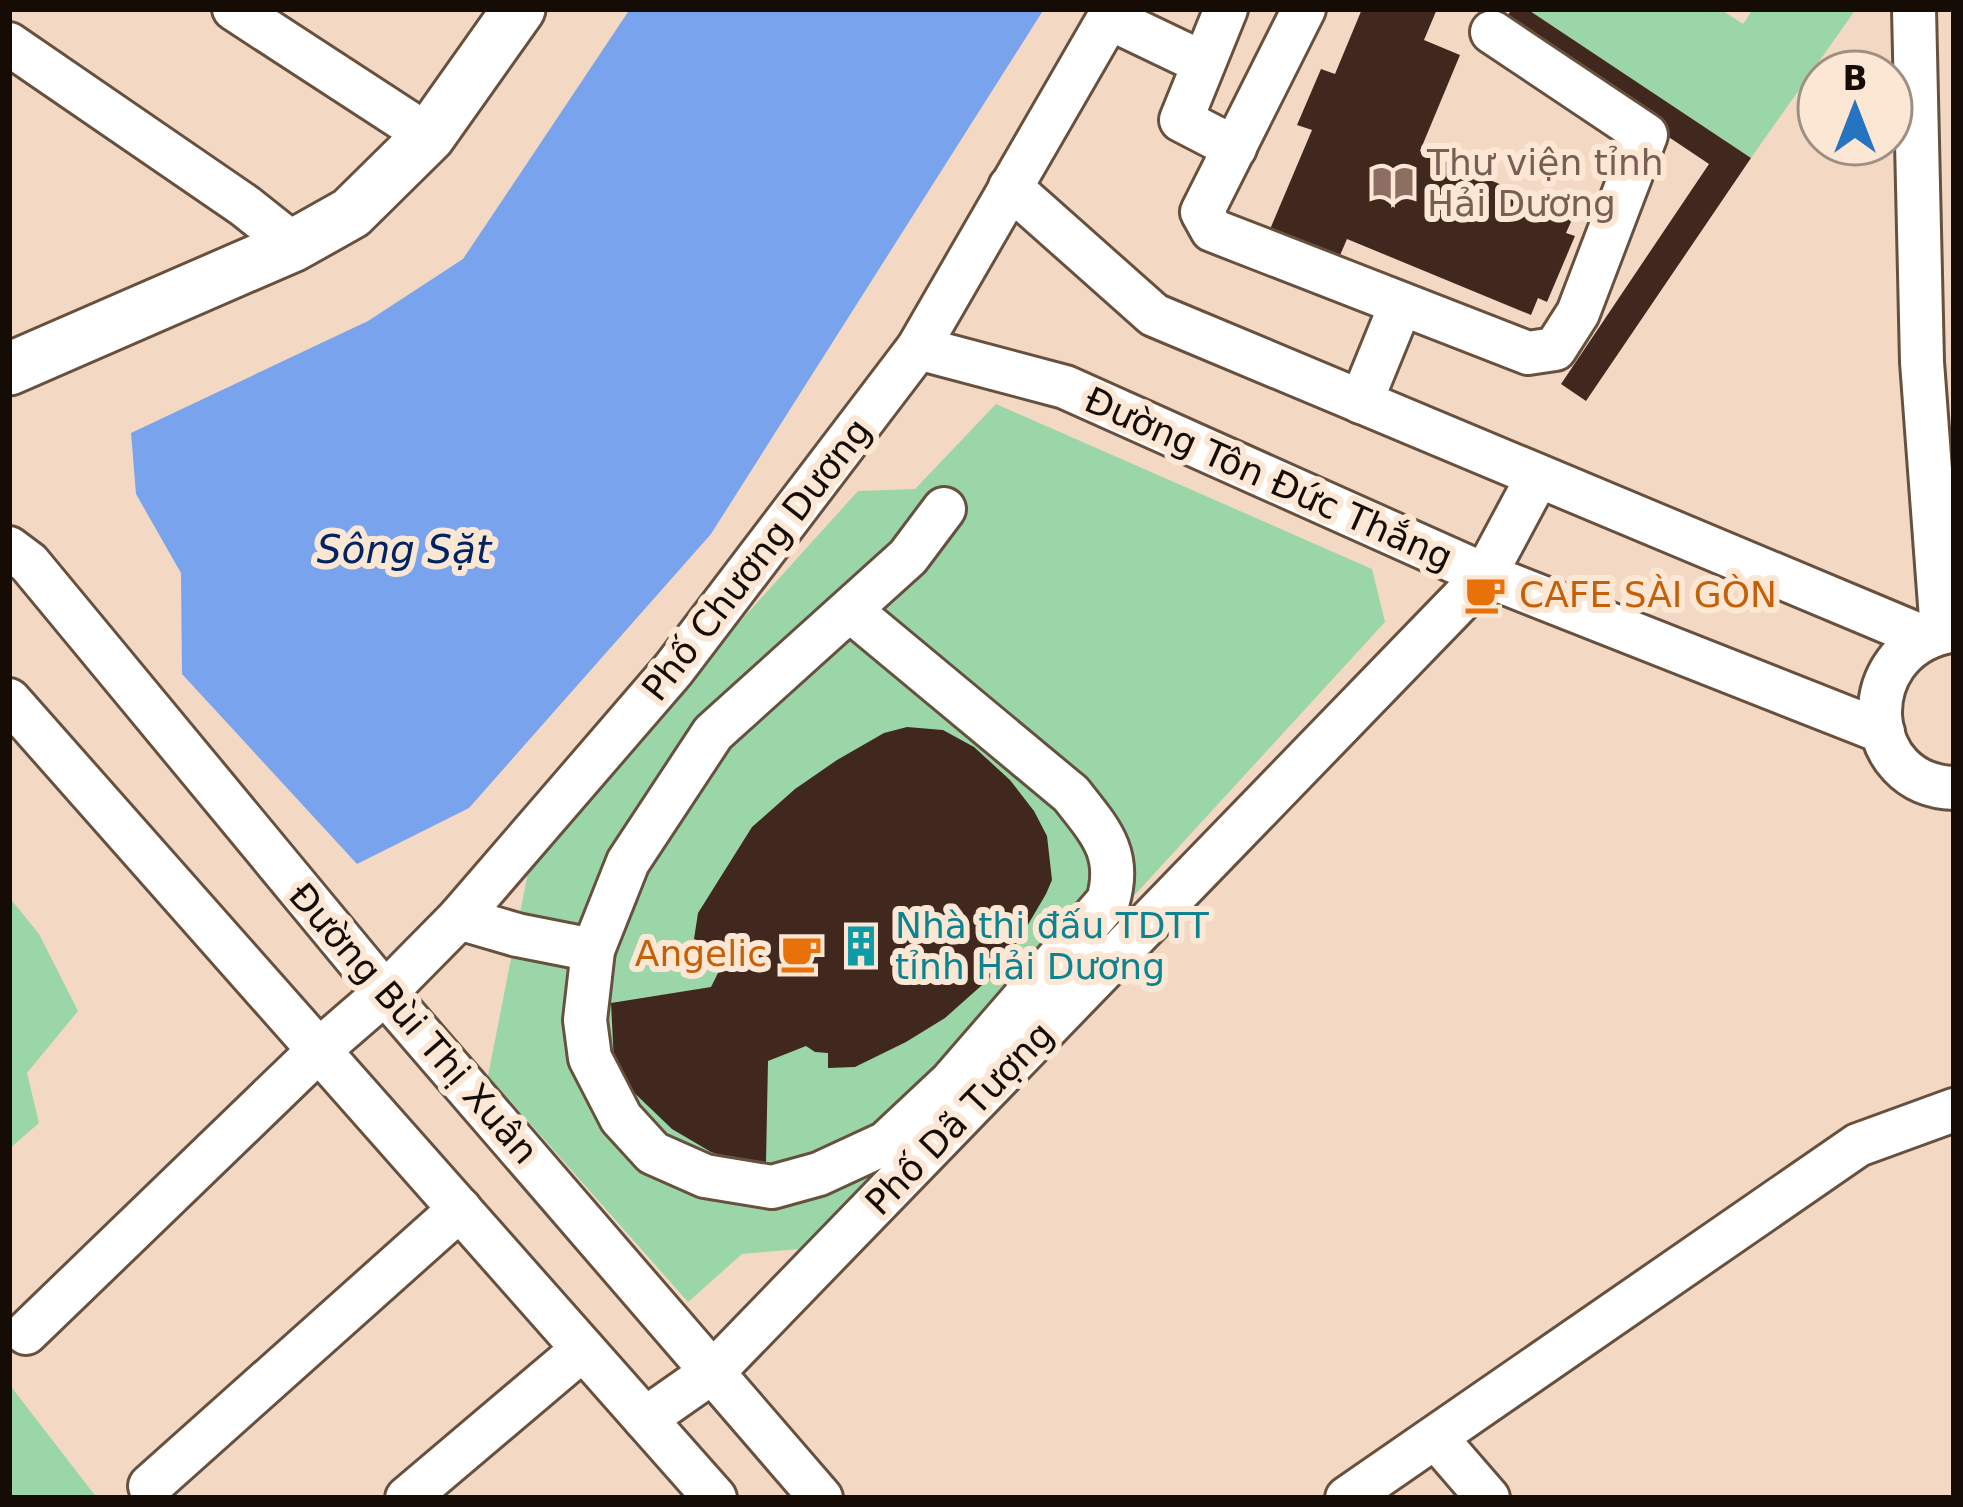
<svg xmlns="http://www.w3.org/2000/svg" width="1963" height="1507" viewBox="0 0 1963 1507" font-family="'DejaVu Sans',sans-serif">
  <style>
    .green { fill: #9bd6a8 }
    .water { fill: #79a3ec }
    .building { fill: #41281e }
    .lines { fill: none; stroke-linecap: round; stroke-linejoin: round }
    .minor-casing { stroke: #67513e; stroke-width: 48 }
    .major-casing { stroke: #67513e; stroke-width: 57 }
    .minor { stroke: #fff; stroke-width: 42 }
    .major { stroke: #fff; stroke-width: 51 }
    .labels { text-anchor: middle; stroke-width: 12; stroke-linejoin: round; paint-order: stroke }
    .education-label { font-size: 36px; fill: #785e54; stroke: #fce7d5; text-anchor: start }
    .street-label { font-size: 36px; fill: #140c05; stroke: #fce7d5 }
    .food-label { font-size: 36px; fill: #c56008; stroke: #fce7d5; text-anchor: start }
    .culture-label { font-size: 36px; fill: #0d838f; stroke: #fce7d5; text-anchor: start }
    .water-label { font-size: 39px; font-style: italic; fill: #012463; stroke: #fce7d5 }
  </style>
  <rect width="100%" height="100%" fill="#f3d9c3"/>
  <g class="green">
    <path d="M1527 9H1720L1743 24 1753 9H1856L1751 158Z"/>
    <path d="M996 404 1372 569 1385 622 811 1248 742 1254 688 1302 488 1076 532 852 858 491 915 489Z"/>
    <path d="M9 897 39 934 78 1011 27 1073 39 1123 9 1149Z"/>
    <path d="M9 1384 97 1498H9Z"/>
  </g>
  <path class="water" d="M630 9H1044L711 534 469 808 357 864 182 674 181 573 136 494 131 433 368 321 463 259Z"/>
  <g class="building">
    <path d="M1362 9H1437L1424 40 1460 55 1420 151 1574 215 1566 233 1575 236 1547 302 1538 298 1531 315 1347 239 1338 260 1268 234 1312 130 1297 125 1321 69 1335 74Z"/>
    <path d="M1512 9H1527L1751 158 1586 401 1561 384 1709 164 1501 25Z"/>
    <path d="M907 727 943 730 974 747 1010 780 1034 811 1047 836 1052 880 1046 894 1013 950 990 978 945 1018 906 1042 855 1067 828 1068V1053L815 1052 806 1046 768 1061 766 1162 737 1161 711 1152 672 1129 624 1083 614 1063 611 1003 711 987 721 967 705 943 694 939 698 913 752 827 795 789 837 760 884 733Z"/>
  </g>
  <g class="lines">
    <g class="minor-casing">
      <g id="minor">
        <path d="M234 9 429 136"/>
        <path d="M1226 9 1181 120 1235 148"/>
        <path d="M1304 9 1202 212 1212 230 1528 353 1555 349 1578 313 1646 135 1492 32"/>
        <path d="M1914 9 1922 362 1942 632"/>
        <path d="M1109 18 1203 63"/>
        <path d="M9 44 245 206 294 245"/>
        <path d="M1010 187 1154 315 1926 638"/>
        <path d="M918 348 1065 387 1485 575 1883 732"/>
        <path d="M1361 402 1401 304"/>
        <path d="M9 548 29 563 385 993 821 1498"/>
        <path d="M1945 632C1854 653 1860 785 1954 788"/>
        <path d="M9 700 715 1498"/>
        <path d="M459 918 517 935 593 950 628 862 713 733 908 557 944 509"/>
        <path d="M593 950 585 1020 590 1058 621 1118 653 1153 705 1176 772 1187 819 1174 886 1143 951 1082 1108 901C1122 853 1100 831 1071 794L851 611"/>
        <path d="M26 1333 319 1050 385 993 459 918 673 670 918 348 1114 9"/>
        <path d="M645 1419 715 1370 1485 575 1538 476"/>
        <path d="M1436 1438 1488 1498"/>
        <path d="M150 1486 460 1209"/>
        <path d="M407 1498 583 1349"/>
        <path d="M1347 1498 1858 1145 1954 1110"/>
      </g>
    </g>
    <g class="major-casing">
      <path id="major" d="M9 369 294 245 351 213 429 136 519 9"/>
    </g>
    <use href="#minor" class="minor"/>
    <use href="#major" class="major"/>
  </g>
  <defs>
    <g id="library-bare" transform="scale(3.24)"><path d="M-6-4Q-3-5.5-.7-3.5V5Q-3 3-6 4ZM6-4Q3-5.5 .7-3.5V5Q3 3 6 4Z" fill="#8d6e63" stroke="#fce7d5" stroke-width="2.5" paint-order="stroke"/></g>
    <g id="cafe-bare" transform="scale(3.24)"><path d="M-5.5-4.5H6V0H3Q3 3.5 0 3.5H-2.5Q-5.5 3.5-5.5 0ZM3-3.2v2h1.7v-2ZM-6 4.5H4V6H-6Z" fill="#e8710a" stroke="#fce7d5" stroke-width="2.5" paint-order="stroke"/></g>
    <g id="building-bare" transform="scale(3.24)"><path d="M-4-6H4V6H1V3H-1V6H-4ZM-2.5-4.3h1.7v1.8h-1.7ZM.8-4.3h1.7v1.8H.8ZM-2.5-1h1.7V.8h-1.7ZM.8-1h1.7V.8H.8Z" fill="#0f9aa8" stroke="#fce7d5" stroke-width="2.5" paint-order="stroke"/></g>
  </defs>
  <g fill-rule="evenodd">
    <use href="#library-bare" x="1393" y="183"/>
    <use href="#cafe-bare" x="1485" y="594"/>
    <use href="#building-bare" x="861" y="946"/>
    <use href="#cafe-bare" x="801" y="953"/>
  </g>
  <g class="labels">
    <g class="education-label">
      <text x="1427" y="175">Thư viện tỉnh<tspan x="1427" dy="41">Hải Dương</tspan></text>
    </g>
    <g class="street-label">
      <text transform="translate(1269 478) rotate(24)" y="13">Đường Tôn Đức Thắng</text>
      <text transform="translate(756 559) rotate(-52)" y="13">Phố Chương Dương</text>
      <text transform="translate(414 1023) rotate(49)" y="13">Đường Bùi Thị Xuân</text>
      <text transform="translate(959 1118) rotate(-46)" y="13">Phố Dã Tượng</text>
    </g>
    <g class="food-label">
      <text x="1519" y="607">CAFE SÀI GÒN</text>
      <text x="767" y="966" text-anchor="end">Angelic</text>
    </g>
    <g class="culture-label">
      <text x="895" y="938">Nhà thi đấu TDTT<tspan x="895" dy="41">tỉnh Hải Dương</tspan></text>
    </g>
    <g class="water-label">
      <text x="404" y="563">Sông Sặt</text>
    </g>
  </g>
  <rect width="1963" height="1507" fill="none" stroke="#140c05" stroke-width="24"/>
  <g transform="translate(1855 108)"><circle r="57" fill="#fce7d5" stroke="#9f8f82" stroke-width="3"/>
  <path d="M0-9L21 45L0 30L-21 45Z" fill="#2673c2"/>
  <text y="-18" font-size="33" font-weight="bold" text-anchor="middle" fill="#140c05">B</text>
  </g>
</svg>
